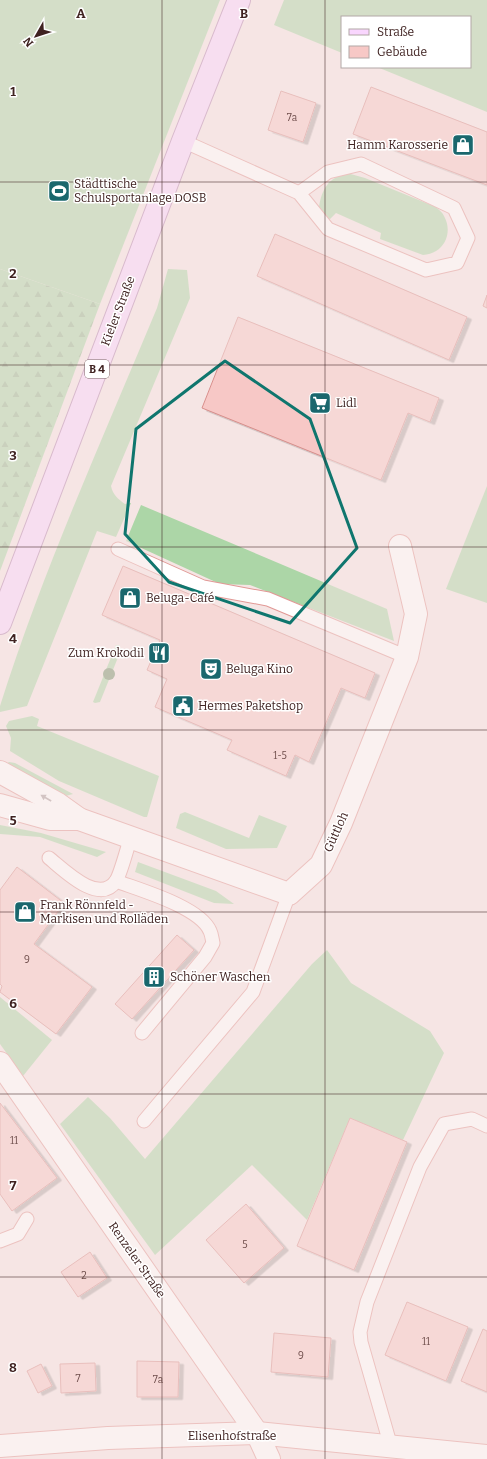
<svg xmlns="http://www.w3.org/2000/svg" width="487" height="1459" viewBox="0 0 487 1459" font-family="Bitter,serif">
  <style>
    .grass { fill: #acd6a7 }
    .forest { fill: url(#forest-firs) }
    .building { fill: #f7c8c6; stroke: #d88f8c; filter: url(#shadow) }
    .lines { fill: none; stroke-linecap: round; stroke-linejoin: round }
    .service-casing { stroke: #e19895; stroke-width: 15 }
    .minor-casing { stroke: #e19895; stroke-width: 24 }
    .primary-casing { stroke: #b585b1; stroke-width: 24 }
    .service { stroke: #fff; stroke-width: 13 }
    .minor { stroke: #fff; stroke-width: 22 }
    .primary { stroke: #f9d6fe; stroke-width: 22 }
    .tree { fill: #75906c }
    .oneway { fill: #a99c9b }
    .marked { fill: none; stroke: #0f766e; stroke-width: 3; stroke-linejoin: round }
    .grid { fill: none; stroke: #3f2221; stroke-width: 1; stroke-opacity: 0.55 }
    .labels { text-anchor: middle; stroke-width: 3; stroke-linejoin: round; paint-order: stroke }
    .number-label { font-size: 10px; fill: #6d4c4a }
    .shield { fill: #fff; stroke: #796464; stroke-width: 1 }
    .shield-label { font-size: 11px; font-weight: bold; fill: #3f2221 }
    .poi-label { font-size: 12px; fill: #3f2221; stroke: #fff; text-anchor: start }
    .street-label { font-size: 12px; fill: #3f2221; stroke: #fff }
    .grid-label { font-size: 13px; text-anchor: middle; font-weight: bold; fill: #3f2221; stroke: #fff; stroke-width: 3; stroke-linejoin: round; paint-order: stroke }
  </style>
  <defs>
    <pattern id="forest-firs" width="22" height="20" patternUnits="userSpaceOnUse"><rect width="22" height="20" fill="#acd6a7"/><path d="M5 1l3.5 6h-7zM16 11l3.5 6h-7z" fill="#95b78f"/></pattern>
    <filter id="shadow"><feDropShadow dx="4.5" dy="2.5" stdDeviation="0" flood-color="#0004"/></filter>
  </defs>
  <rect width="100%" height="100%" fill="#f5e5e4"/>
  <g class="grass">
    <path d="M0 0H220L100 304 0 269Z"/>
    <path d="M284 0H487V112L377 67H470V17H342V53L274 25Z"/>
    <path d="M347 173 365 178 436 207C439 210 443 213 444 216 454 234 443 254 423 255L380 239 381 233 336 213 330 219 324 217 319 207C322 189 328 178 347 173Z"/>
    <path d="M168 269 187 270 190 298 111 486C113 495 118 499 125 504L131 503 116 537 97 531 27 706 0 712V706C43 570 102 440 157 308Z"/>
    <path d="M487 486V603L446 589Z"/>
    <path d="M141 505 387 609 394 641 250 585 220 584 126 541Z"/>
    <path d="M116 645H119L121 650 100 702 95 703 93 702Z"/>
    <path d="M32 716 39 719 37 726 159 776 147 817H144L59 781 10 751 11 738 6 726 9 721Z"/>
    <path d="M9 762 15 763 73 794 62 797 5 765Z"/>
    <path d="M185 812 249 838 259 815 287 826 277 848 226 849 176 828 180 814Z"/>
    <path d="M0 825 41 833 106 852 97 857 40 837 0 834Z"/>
    <path d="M138 862 216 891 234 904 214 903 135 872Z"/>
    <path d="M327 950 351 983 430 1031 444 1053 403 1140 350 1118 307 1220 252 1165 155 1255 60 1124 88 1097 110 1118 145 1159 312 964Z"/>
    <path d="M0 997 52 1040 23 1076 0 1044Z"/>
  </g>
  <path class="forest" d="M0 269 100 304 0 571Z"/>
  <g class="building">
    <path d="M371 87 487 132V185L353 134Z"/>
    <path d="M281 91 316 103 303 142 268 130Z"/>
    <path d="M275 234 467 317 449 360 257 276Z"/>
    <path d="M487 295V308L483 306Z"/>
    <path d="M238 317 439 398 430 422 408 413 381 480 202 408Z"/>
    <path d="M123 566 375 673 365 698 341 688 309 762 295 755 286 776 227 750 232 740 155 707 167 679 147 670 160 640 102 615Z"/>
    <path d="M17 867 64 903 34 944 92 987 56 1034 0 992 2 986 0 984V890Z"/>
    <path d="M177 935 194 950 132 1019 115 1004Z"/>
    <path d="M0 1103 57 1178 12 1211 0 1194Z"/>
    <path d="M350 1118 407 1142 354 1270 297 1246Z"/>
    <path d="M246 1204 284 1248 244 1283 206 1240Z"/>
    <path d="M90 1252 107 1278 78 1297 61 1272Z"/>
    <path d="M407 1302 468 1327 446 1381 385 1355Z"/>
    <path d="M483 1329 487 1331V1392L461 1381Z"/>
    <path d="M274 1333 331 1338 328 1377 271 1372Z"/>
    <path d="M137 1361 179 1362 178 1397H137Z"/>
    <path d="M95 1363 96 1391 61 1393 60 1364Z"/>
    <path d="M41 1364 52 1386 38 1393 27 1371Z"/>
  </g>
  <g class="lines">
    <g class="service-casing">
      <g id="service">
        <path d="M183 141 299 193 328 229 426 270 457 263 468 238 454 208 361 164 328 172 299 193"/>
        <path d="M118 549 203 587 268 599 407 657"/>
        <path d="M49 858C63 869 99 906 116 881 121 873 127 848 131 837"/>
        <path d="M116 881C140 890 200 907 210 931 212 935 212 939 213 943L205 957 142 1033"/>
        <path d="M144 1121 253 992 289 894"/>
        <path d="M0 1241 18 1234 27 1219"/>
        <path d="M391 1447 361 1342 360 1332 367 1302 420 1167 444 1124 472 1119 487 1126"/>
      </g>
    </g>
    <g class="minor-casing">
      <g id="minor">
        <path d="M0 772 58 804 79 819 289 894 321 865 341 823 407 657 416 614 400 546"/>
        <path d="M0 805 50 819H79"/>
        <path d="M0 1063 257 1433 269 1459"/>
        <path d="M0 1446 108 1438 257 1433 487 1456"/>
      </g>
    </g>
    <g class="primary-casing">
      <path id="primary" d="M0 623 183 141 239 0"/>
    </g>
    <use href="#service" class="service"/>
    <use href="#minor" class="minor"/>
    <use href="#primary" class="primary"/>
  </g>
  <circle class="tree" cx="109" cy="674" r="6"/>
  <defs><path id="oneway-solid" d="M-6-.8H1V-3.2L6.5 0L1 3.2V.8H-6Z"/></defs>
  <use class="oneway" href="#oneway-solid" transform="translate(46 798) rotate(-150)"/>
  <path d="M0 0H487V1459H0ZM225 361 310 419 357 548 290 623 169 582 125 534 136 429Z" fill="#f5e5e4" fill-opacity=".55" fill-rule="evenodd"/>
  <path class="marked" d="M225 361 310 419 357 548 290 623 169 582 125 534 136 429Z"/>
  <path class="grid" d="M162 0V1459M325 0V1459M0 182H487M0 365H487M0 547H487M0 730H487M0 912H487M0 1094H487M0 1277H487"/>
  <defs>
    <g id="shop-square" transform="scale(1.15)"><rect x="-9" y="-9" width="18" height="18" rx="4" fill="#1a676d" stroke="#fff"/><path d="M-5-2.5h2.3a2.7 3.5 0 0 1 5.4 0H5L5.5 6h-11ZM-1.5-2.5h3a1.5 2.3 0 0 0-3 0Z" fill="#fff"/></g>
    <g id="stadium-square" transform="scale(1.15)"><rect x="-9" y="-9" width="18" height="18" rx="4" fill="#1a676d" stroke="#fff"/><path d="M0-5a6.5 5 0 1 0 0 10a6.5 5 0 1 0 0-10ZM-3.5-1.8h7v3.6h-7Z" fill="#fff"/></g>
    <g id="supermarket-square" transform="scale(1.15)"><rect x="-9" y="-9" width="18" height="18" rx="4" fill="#1a676d" stroke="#fff"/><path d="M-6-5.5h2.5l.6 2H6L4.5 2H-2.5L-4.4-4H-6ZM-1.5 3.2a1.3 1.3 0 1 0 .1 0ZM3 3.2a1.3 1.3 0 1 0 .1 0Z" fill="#fff"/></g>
    <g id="restaurant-square" transform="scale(1.15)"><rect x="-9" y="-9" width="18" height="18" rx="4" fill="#1a676d" stroke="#fff"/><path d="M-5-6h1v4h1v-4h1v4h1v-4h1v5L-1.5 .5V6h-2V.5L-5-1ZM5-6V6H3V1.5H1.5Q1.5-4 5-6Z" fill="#fff"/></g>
    <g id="theatre-square" transform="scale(1.15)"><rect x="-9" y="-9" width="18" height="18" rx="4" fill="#1a676d" stroke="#fff"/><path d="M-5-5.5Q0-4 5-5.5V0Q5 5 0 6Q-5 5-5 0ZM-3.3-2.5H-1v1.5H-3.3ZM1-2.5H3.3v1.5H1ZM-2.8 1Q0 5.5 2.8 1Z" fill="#fff"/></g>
    <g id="civic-square" transform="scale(1.15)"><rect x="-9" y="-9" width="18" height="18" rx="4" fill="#1a676d" stroke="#fff"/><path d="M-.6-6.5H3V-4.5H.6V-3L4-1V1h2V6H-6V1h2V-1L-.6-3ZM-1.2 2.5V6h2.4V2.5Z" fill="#fff"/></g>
    <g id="building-square" transform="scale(1.15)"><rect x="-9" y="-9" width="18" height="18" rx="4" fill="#1a676d" stroke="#fff"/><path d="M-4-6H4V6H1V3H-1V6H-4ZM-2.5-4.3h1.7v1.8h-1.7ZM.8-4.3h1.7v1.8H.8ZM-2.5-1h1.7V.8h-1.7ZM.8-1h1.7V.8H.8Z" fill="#fff"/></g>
  </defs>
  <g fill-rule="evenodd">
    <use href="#shop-square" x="463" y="145"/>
    <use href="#stadium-square" x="59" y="191"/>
    <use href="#supermarket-square" x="320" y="403"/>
    <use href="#shop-square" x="130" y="598"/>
    <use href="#restaurant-square" x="159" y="653"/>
    <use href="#theatre-square" x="211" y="669"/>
    <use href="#civic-square" x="183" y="706"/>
    <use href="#shop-square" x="25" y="912"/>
    <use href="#building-square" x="154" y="977"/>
  </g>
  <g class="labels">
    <g class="number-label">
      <text x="292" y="121">7a</text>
      <text x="280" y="759">1-5</text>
      <text x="27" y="963">9</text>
      <text x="14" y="1144">11</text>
      <text x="245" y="1248">5</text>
      <text x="84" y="1279">2</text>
      <text x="426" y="1345">11</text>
      <text x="301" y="1359">9</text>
      <text x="78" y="1382">7</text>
      <text x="158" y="1383">7a</text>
    </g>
    <rect class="shield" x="85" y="360" width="24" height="18" rx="3"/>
    <g class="shield-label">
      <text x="97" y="373">B 4</text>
    </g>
    <g class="poi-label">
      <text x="448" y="149" text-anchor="end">Hamm Karosserie</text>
      <text x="74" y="188">Städttische<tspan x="74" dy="14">Schulsportanlage DOSB</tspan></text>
      <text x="336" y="407">Lidl</text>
      <text x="146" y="602">Beluga-Café</text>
      <text x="144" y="657" text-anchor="end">Zum Krokodil</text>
      <text x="226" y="673">Beluga Kino</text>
      <text x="198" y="710">Hermes Paketshop</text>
      <text x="40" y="909">Frank Rönnfeld -<tspan x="40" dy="14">Markisen und Rolläden</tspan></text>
      <text x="170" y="981">Schöner Waschen</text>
    </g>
    <g class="street-label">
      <text transform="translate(118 311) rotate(-69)" y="4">Kieler Straße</text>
      <text transform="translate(336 832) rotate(-66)" y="4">Güttloh</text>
      <text transform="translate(137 1260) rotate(55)" y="4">Renzeler Straße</text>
      <text x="232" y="1440">Elisenhofstraße</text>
    </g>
  </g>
  <g class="grid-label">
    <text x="81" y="18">A</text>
    <text x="244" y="18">B</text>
    <text x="13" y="96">1</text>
    <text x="13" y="278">2</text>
    <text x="13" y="460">3</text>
    <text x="13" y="643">4</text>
    <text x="13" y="825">5</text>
    <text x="13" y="1008">6</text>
    <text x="13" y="1190">7</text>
    <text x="13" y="1372">8</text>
  </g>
  <rect x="341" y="16" width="130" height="52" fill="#ffffff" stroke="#b2a7a6"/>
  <rect x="349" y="29" width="20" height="6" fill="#f9d6fe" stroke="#b2a7a6"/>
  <text x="377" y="36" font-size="12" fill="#3f2221">Straße</text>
  <rect x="349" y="46" width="20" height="12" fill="#f7c8c6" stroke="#b2a7a6"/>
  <text x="377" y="56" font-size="12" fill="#3f2221">Gebäude</text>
  <g transform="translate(36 36) rotate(231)" stroke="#ffffff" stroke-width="3" paint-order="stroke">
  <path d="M0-3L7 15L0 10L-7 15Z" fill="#3f2221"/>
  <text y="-6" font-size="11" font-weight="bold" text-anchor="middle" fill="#3f2221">N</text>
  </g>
</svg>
